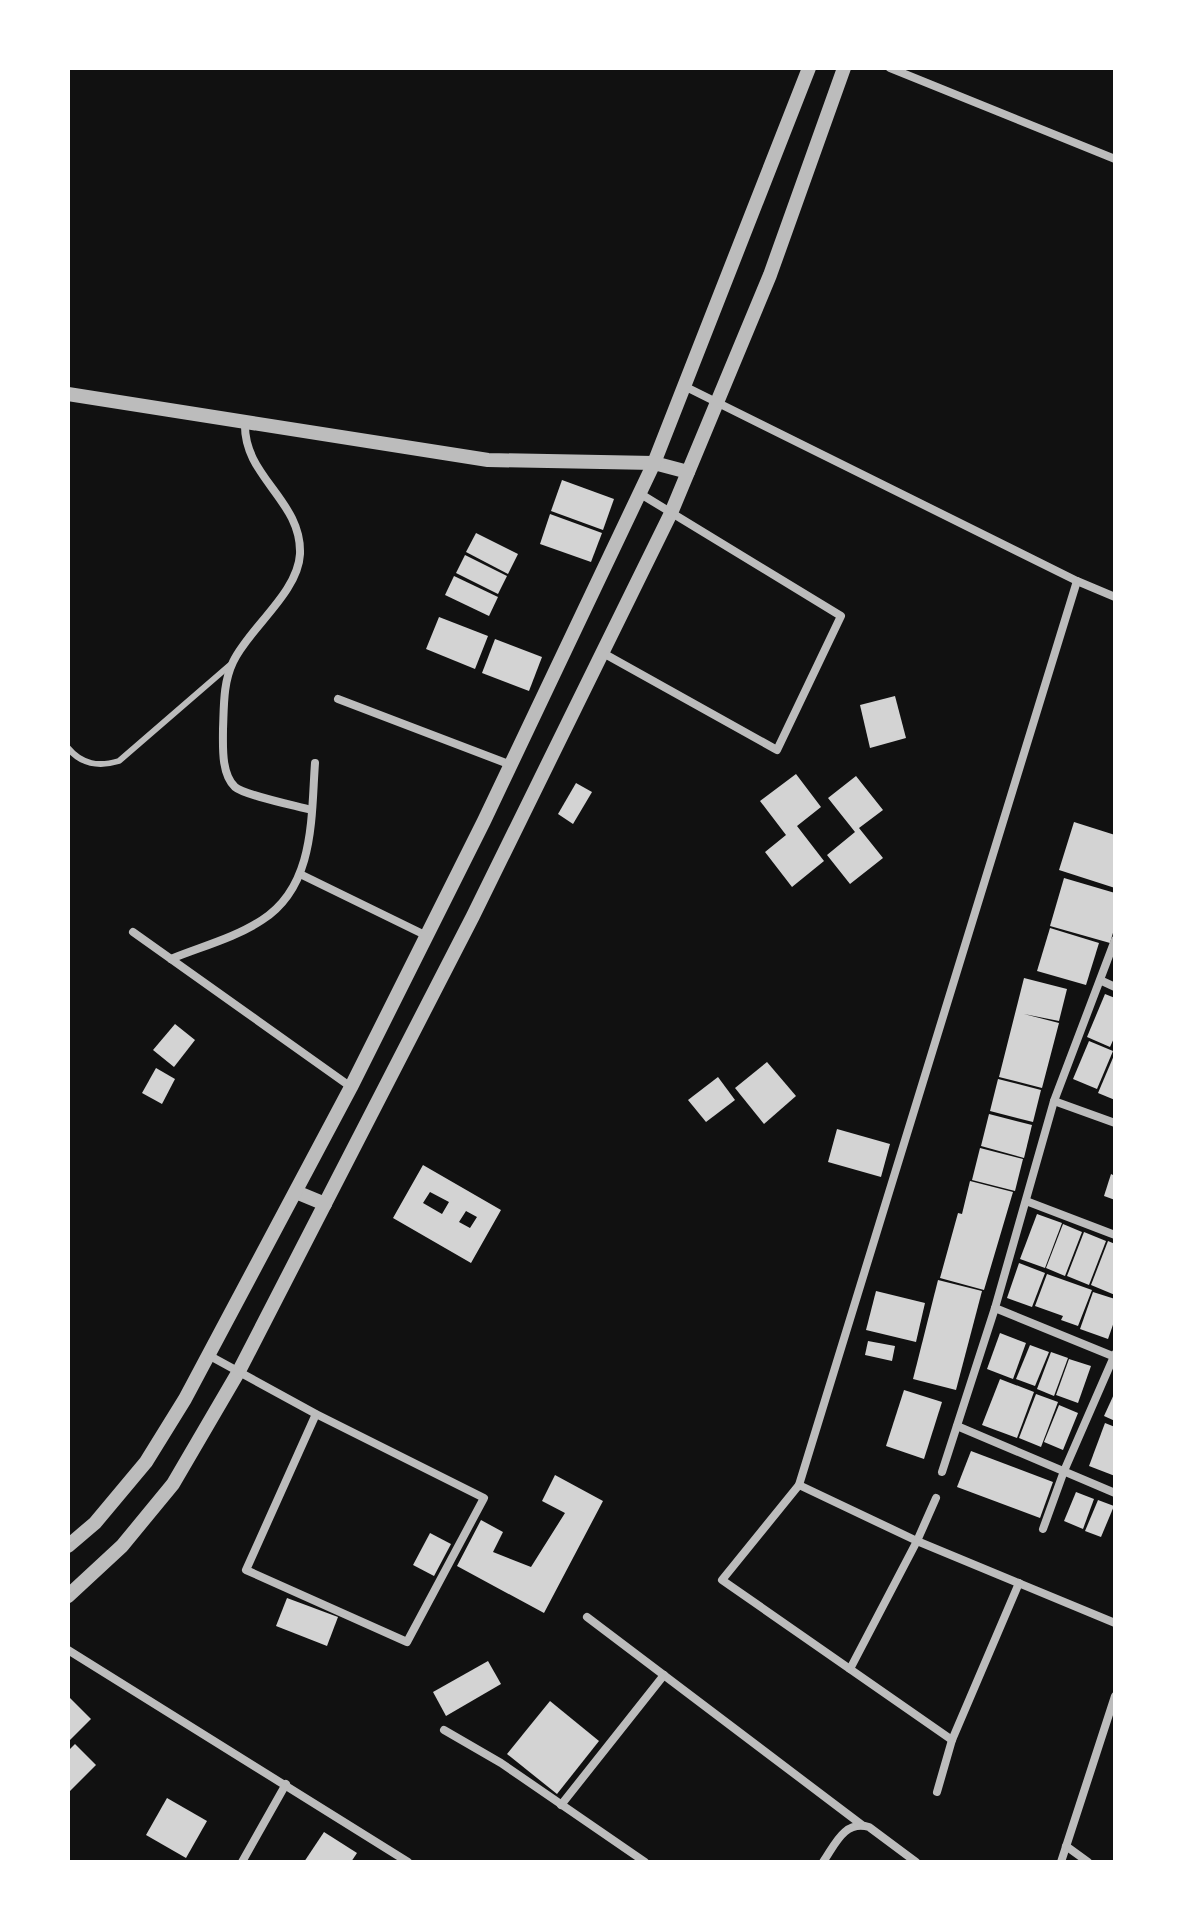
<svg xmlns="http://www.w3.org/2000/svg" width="1183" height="1930" viewBox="0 0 1183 1930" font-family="'Titillium Web',sans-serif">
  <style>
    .building { fill: #d3d3d3; fill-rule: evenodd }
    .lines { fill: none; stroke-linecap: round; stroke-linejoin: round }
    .service { stroke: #bcbcbc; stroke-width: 6 }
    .minor { stroke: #bcbcbc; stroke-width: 8 }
    .tertiary { stroke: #bcbcbc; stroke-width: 14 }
  </style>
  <rect width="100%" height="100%" fill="#111"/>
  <g class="building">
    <path d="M562 480 614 499 603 530 551 511Z"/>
    <path d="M550 514 602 533 591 562 540 544Z"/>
    <path d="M476 533 518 554 508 574 466 552Z"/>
    <path d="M465 555 507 576 498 594 456 573Z"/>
    <path d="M454 576 498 597 489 616 445 595Z"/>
    <path d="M439 617 488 636 475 669 426 649Z"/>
    <path d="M495 639 542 657 529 691 482 673Z"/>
    <path d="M895 696 906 738 870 748 860 705Z"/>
    <path d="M796 774 821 807 797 826 824 861 792 887 765 852 786 835 760 801Z"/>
    <path d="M856 776 883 810 859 828 883 858 850 884 827 855 855 832 828 798Z"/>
    <path d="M576 783 592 792 573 824 558 814Z"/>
    <path d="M1074 822 1115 835V888L1059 870Z"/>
    <path d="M1064 878 1115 893V926L1110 943 1050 926Z"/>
    <path d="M1050 928 1099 943 1086 985 1037 971Z"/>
    <path d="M1024 978 1067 989 1059 1021 1024 1014 1059 1023 1042 1088 999 1077Z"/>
    <path d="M1105 994 1115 998V1036L1110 1047 1087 1037Z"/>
    <path d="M175 1024 195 1040 174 1067 153 1050Z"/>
    <path d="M1089 1041 1113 1051 1097 1089 1073 1079Z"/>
    <path d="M1115 1053V1100L1098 1093Z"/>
    <path d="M767 1062 796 1096 764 1124 735 1088Z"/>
    <path d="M156 1068 175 1079 162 1104 142 1093Z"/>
    <path d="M718 1077 735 1100 706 1122 688 1100Z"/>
    <path d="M998 1079 1041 1090 1033 1122 990 1111Z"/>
    <path d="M989 1114 1032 1125 1024 1158 981 1146Z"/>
    <path d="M837 1129 890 1144 881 1177 828 1162Z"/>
    <path d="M980 1148 1023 1159 1015 1191 972 1180Z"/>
    <path d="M423 1165 501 1210 471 1263 393 1218ZM430 1192 449 1202 442 1214 423 1203ZM466 1211 477 1217 470 1228 459 1222Z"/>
    <path d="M1111 1174 1115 1176V1200L1104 1196Z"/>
    <path d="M970 1181 1013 1192 984 1290 940 1278 958 1213 962 1214Z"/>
    <path d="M1037 1214 1062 1223 1045 1268 1020 1259Z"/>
    <path d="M1063 1224 1082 1232 1065 1276 1046 1268Z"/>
    <path d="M1084 1232 1106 1241 1089 1285 1067 1276Z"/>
    <path d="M1108 1241 1115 1244V1295L1091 1285Z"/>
    <path d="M1019 1263 1045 1273 1032 1307 1007 1298Z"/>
    <path d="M1047 1274 1092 1290 1078 1326 1061 1320 1063 1316 1035 1306Z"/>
    <path d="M938 1280 982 1291 956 1390 913 1379Z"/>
    <path d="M876 1291 925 1303 916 1342 866 1330Z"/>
    <path d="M1093 1292 1115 1299V1319L1108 1339 1080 1329Z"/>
    <path d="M1000 1333 1026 1343 1013 1379 987 1369Z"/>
    <path d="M868 1341 895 1346 892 1361 865 1355Z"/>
    <path d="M1030 1345 1049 1352 1035 1386 1016 1379Z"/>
    <path d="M1051 1352 1068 1358 1054 1396 1037 1389Z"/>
    <path d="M1069 1359 1091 1366 1078 1403 1056 1395Z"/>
    <path d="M1000 1379 1034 1392 1017 1438 982 1425Z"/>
    <path d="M904 1390 942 1402 924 1459 886 1446Z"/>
    <path d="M1115 1392V1421L1104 1416Z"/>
    <path d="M1036 1394 1058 1402 1041 1447 1019 1438Z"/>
    <path d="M1059 1405 1078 1413 1063 1450 1044 1442Z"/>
    <path d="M1105 1423 1115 1427V1476L1089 1466Z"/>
    <path d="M971 1451 1053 1482 1040 1518 957 1487Z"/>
    <path d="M555 1475 603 1501 544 1613 457 1566 481 1520 503 1532 493 1552 531 1567 565 1513 542 1501Z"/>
    <path d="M1076 1492 1094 1499 1083 1529 1064 1521Z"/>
    <path d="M1098 1500 1114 1506 1101 1537 1085 1531Z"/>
    <path d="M430 1533 451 1544 434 1576 413 1565Z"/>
    <path d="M287 1598 338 1617 327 1646 276 1626Z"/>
    <path d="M488 1661 501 1684 446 1716 433 1692Z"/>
    <path d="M68 1696 91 1719 68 1742Z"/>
    <path d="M550 1701 599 1741 557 1794 507 1754Z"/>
    <path d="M75 1744 96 1765 68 1793V1751Z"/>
    <path d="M167 1798 207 1821 186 1858 146 1835Z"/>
    <path d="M324 1832 357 1853 351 1862H304Z"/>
  </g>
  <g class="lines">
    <path class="service" d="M68 748C82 765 99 767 119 761L230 665"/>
    <g class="minor">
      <path d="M890 68 1115 159"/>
      <path d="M684 386 1077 581 1115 597"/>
      <path d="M245 423C243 477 302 500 300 554 298 593 249 628 233 662 223 683 224 706 223 729 223 746 221 774 235 787 244 795 297 806 311 810"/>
      <path d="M603 653 777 750 841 616 639 493"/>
      <path d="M338 699 511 765"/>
      <path d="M300 874 427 936"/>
      <path d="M133 932 351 1087"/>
      <path d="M171 959C200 947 235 938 262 920 315 886 311 818 315 763"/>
      <path d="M1102 981 1115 987"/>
      <path d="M1054 1101 1115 1123"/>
      <path d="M1026 1201 1115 1235"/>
      <path d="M995 1308 1115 1357"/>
      <path d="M210 1356 316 1414 484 1498 407 1642 246 1570 316 1414"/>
      <path d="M957 1426 1115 1493"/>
      <path d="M942 1472 995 1308 1054 1101 1115 940"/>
      <path d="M799 1485 917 1541 1115 1623"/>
      <path d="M1043 1529 1064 1471 1115 1354"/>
      <path d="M587 1617 862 1825"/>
      <path d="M68 1650 408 1862"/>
      <path d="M850 1669 917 1541 936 1498"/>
      <path d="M444 1730 501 1763 645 1862"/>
      <path d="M952 1740 722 1580 799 1485 1077 581"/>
      <path d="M937 1792 952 1740 1019 1583"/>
      <path d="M561 1805 664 1675"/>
      <path d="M1066 1846 1088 1862"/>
      <path d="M242 1862 286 1784"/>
      <path d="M823 1862C835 1845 844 1820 869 1827L916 1862"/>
      <path d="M1061 1862 1115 1696"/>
    </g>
    <g class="tertiary">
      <path d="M68 394 488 460 654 463 688 472"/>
      <path d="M296 1192 325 1204"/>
      <path d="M68 1546 95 1523 146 1462 185 1399 351 1087 484 821 654 463 809 68"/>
      <path d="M68 1596 122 1546 173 1484 239 1371 473 916 671 513 770 275 844 68"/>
    </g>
  </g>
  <rect width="1183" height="1930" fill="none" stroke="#ffffff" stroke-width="140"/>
</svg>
